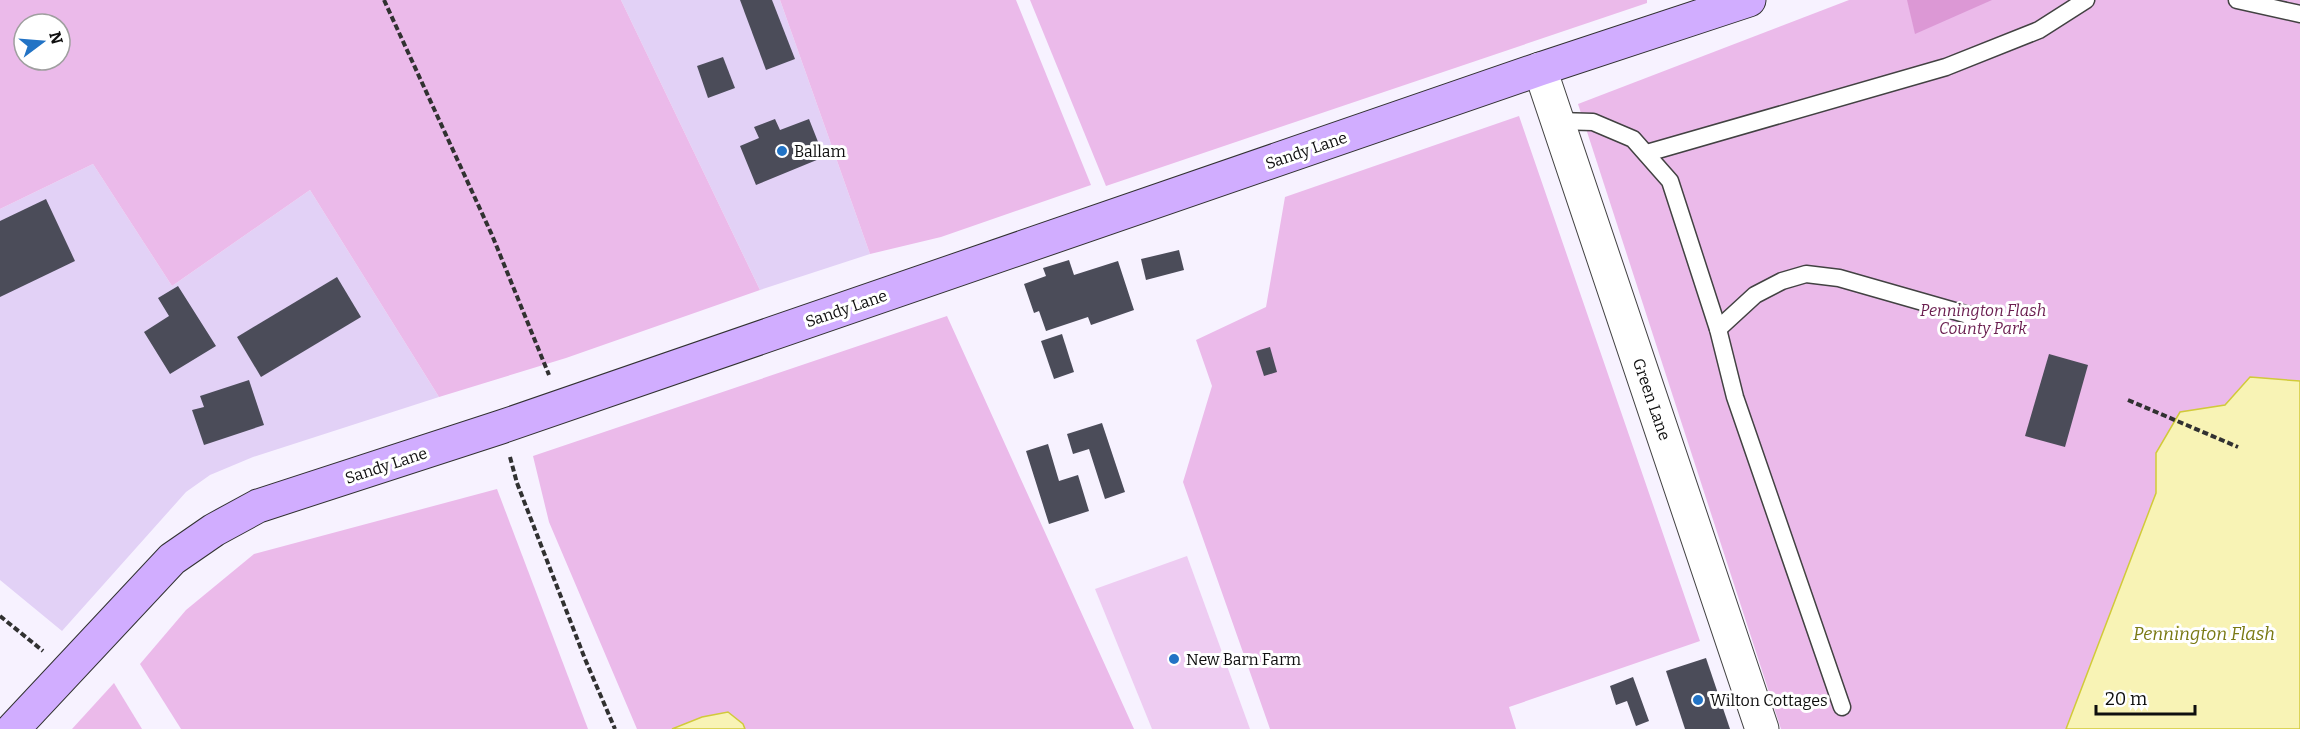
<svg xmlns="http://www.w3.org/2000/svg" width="2300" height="729" viewBox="0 0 2300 729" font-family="Bitter,serif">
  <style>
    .farmland { fill: #e2d1f6 }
    .green { fill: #ebbaea; fill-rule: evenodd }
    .forest { fill: #dc98d5 }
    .pitch { fill: #eeccf2 }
    .water { fill: #f8f3b5; stroke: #d1ca3a; stroke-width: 1.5 }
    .building { fill: #4b4c59 }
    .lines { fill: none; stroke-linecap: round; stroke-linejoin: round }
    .lane-casing { stroke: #424242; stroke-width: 19 }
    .street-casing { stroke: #424242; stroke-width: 35 }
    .secondary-casing { stroke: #313131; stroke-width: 35 }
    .path { stroke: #313131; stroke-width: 4; stroke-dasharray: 6 3; stroke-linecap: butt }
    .lane { stroke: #fff; stroke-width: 16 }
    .street { stroke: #fff; stroke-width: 33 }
    .secondary { stroke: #d1adff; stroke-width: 33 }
    .poi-dot { fill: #2273c5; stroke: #fff; stroke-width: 2 }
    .labels { text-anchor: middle; stroke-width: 6; stroke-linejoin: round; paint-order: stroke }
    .street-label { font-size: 16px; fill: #0f0f0f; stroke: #fff }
    .poi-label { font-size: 16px; fill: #0f0f0f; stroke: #fff; text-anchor: start }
    .park-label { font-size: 16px; font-style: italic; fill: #6a1d4f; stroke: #fff }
    .water-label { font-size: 18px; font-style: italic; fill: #797913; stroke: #fff }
  </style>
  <rect width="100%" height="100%" fill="#f7f2ff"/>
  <g class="farmland">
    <path d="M621 0H780L870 254 760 290Z"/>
    <path d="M93 164 172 286 310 190 439 397 253 457 210 475 186 492 62 631 0 580V209Z"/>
  </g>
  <g class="green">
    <path d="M0 0H621L760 290 566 358 439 397 310 190 172 286 93 164 0 209ZM24 24H60V60H24Z"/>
    <path d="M780 0H1016L1091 185 941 237 870 254Z"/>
    <path d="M1030 0H1647V3L1106 186Z"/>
    <path d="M1849 0H2300V729H1781L1578 104Z"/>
    <path d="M1519 116 1700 641 1509 707 1516 729H1270L1183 482 1212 386 1196 340 1266 307 1285 197Z"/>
    <path d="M947 316 1134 729H745L743 724 702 717 672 729H637L549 522 533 456Z"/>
    <path d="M497 489 588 729H181L140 664 186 610 254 554Z"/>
    <path d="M114 683 142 729H72Z"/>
  </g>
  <path class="forest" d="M1907 0H1992L1915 34Z"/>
  <path class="pitch" d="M1187 556 1250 729H1152L1095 589Z"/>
  <g class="water">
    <path d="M2250 377 2300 381V729H2066L2156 493V453L2180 412 2225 405Z"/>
    <path d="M728 712 743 724 745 729H672L702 717Z"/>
  </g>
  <g class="building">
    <path d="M740 0H772L795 59 766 70Z"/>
    <path d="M723 57 735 88 708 98 697 66Z"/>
    <path d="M775 119 780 130 809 119 824 157 756 185 740 146 759 138 754 127Z"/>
    <path d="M46 199 75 261 0 297V221Z"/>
    <path d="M1179 250 1184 270 1146 280 1141 259Z"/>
    <path d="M1069 260 1074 275 1118 261 1134 310 1091 325 1088 317 1046 331 1039 311 1034 313 1024 284 1046 276 1043 268Z"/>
    <path d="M337 277 361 317 261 377 237 337Z"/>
    <path d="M178 286 216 346 170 374 144 332 169 316 158 298Z"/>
    <path d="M1062 334 1074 372 1054 379 1041 341Z"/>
    <path d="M1270 347 1277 372 1264 376 1256 351Z"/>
    <path d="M2049 354 2088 365 2065 447 2025 436Z"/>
    <path d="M249 380 264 425 204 445 192 410 204 407 200 396Z"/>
    <path d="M1102 423 1125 492 1105 499 1089 449 1073 454 1067 434Z"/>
    <path d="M1048 444 1059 481 1078 475 1089 511 1049 524 1026 451Z"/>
    <path d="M1706 658 1730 729H1685L1666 671Z"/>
    <path d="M1633 677 1649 721 1636 726 1627 701 1616 705 1610 686Z"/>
  </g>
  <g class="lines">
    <g class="lane-casing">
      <g id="lane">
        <path d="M2237 0 2300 14"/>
        <path d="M1558 121 1593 122 1633 139 1670 181 1718 329 1735 397 1842 707"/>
        <path d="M1647 153 1946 67 2039 30 2086 0"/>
        <path d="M1718 329 1755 295 1782 281 1806 274 1839 278 1986 320"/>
      </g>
    </g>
    <g class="street-casing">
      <path id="street" d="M1540 69 1762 729"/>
    </g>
    <g class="secondary-casing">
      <path id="secondary" d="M13 729 172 559 214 530 258 506 501 427 1540 69 1749 0"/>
    </g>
    <g class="path">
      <path d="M384 0 492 235 549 375"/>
      <path d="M2128 400 2238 447"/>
      <path d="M510 457 517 483 585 659 615 729"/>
      <path d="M0 616 43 651"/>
    </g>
    <use href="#lane" class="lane"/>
    <use href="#street" class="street"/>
    <use href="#secondary" class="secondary"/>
  </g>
  <g class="poi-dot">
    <circle cx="782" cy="151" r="6"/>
    <circle cx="1174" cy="659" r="6"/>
    <circle cx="1698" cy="700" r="6"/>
  </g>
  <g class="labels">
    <g class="street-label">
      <text transform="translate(1306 150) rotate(-19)" y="6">Sandy Lane</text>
      <text transform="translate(846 308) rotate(-19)" y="6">Sandy Lane</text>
      <text transform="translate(1652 399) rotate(71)" y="6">Green Lane</text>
      <text transform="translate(386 465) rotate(-18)" y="6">Sandy Lane</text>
    </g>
    <g class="poi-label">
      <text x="794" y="157">Ballam</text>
      <text x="1186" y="665">New Barn Farm</text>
      <text x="1710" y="706">Wilton Cottages</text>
    </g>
    <g class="park-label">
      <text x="1983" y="316">Pennington Flash<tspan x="1983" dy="18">County Park</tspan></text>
    </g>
    <g class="water-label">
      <text x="2204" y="640">Pennington Flash</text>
    </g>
  </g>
  <g transform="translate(42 42) rotate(74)"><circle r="28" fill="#ffffff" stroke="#9f9f9f" stroke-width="1.5"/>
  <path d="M0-4.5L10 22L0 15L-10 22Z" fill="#2273c5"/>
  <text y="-9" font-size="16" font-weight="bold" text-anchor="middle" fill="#0f0f0f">N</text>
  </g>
  <path d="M2096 705v9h99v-9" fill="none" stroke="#0f0f0f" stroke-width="3"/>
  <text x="2105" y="705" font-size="18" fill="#0f0f0f" stroke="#ffffff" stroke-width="4.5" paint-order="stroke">20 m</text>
</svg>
